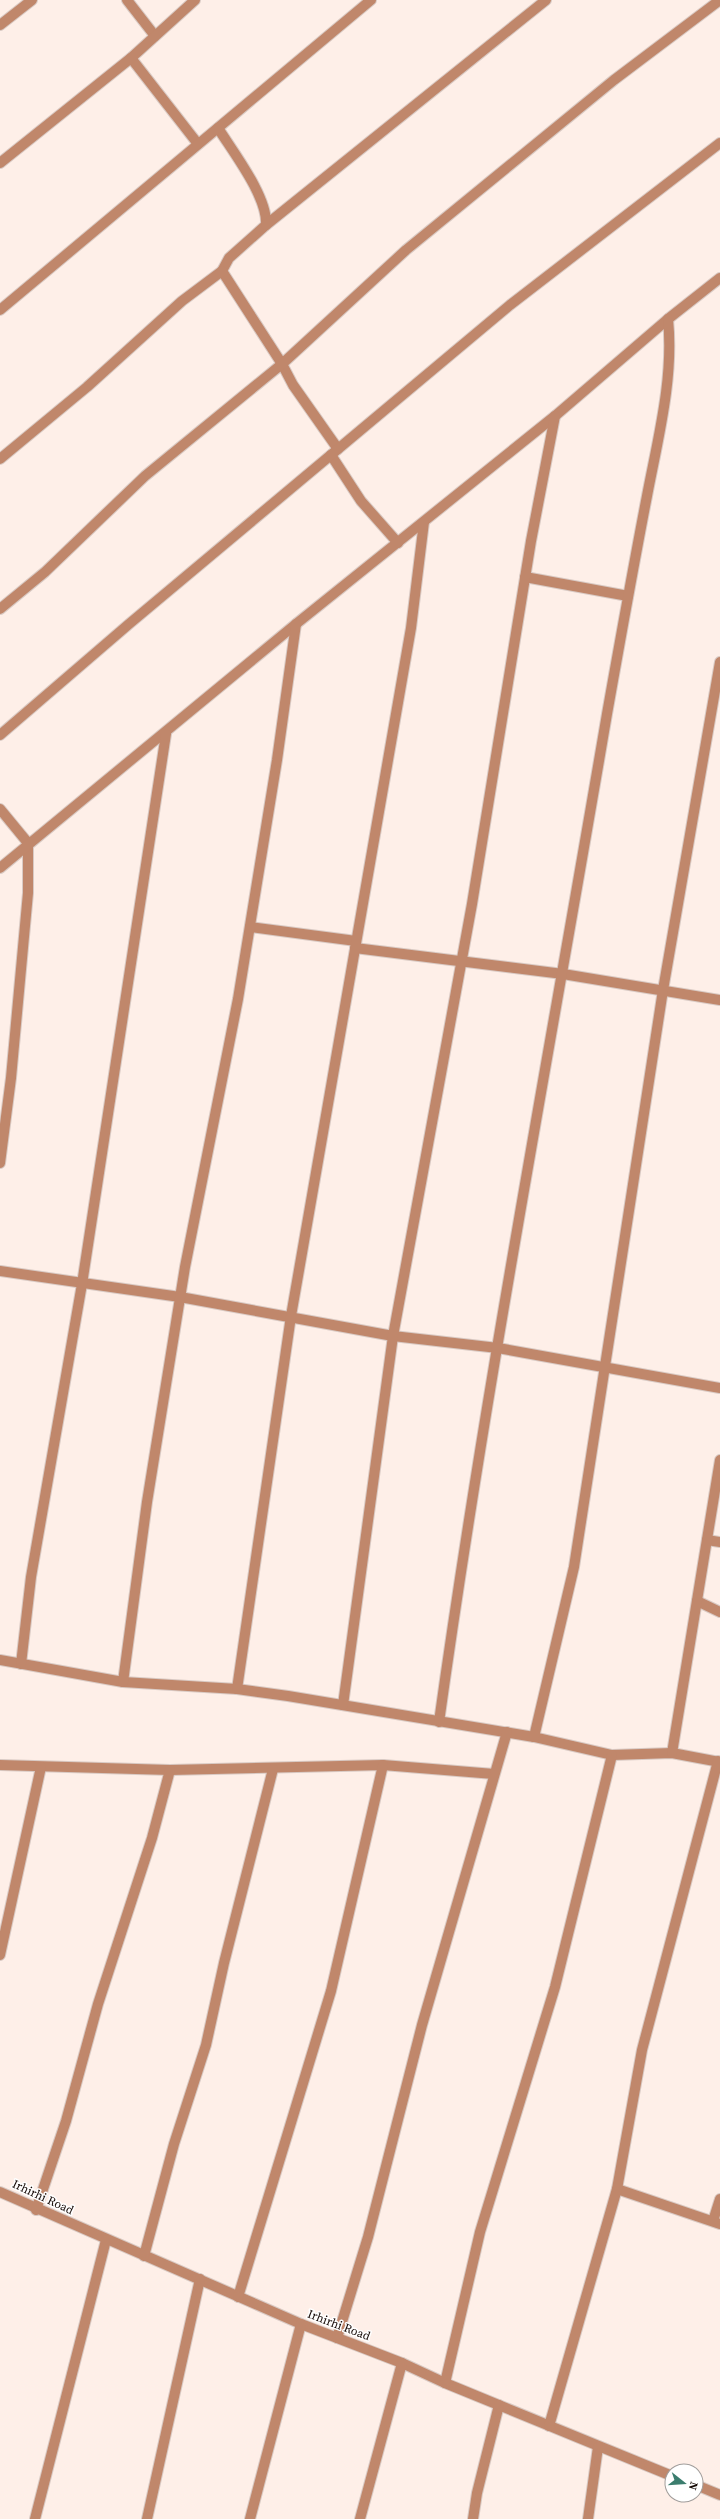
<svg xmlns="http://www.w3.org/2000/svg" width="720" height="2519" viewBox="0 0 720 2519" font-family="'Source Serif 4',serif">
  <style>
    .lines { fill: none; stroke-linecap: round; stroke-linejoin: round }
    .minor-casing { stroke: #d9cac4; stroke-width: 12 }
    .minor { stroke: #c0876b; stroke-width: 10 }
    .labels { text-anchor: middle; stroke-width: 3; stroke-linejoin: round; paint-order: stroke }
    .street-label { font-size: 12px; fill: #150905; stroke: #fff }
  </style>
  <rect width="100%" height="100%" fill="#feefe8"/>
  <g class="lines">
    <g class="minor-casing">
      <g id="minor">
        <path d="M127 0 155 36"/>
        <path d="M0 25 32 0"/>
        <path d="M131 58 198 144"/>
        <path d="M218 128C233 152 268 197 266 225L229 258 222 271 282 364 293 385 338 449"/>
        <path d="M0 163 131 58 195 0"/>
        <path d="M266 225 546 0"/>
        <path d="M0 310 371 0"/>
        <path d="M331 455 361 501 398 543"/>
        <path d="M0 459 87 387 182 301 222 271"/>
        <path d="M525 577 628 596"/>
        <path d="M0 609 45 572 145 476 282 364 406 250 614 80 720 0"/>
        <path d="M0 735 129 624 510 305 720 143"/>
        <path d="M0 809 28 843V893L11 1078 0 1163"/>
        <path d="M0 868 296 624 555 416 668 319 720 278"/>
        <path d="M250 927 356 941"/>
        <path d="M355 948 563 974 720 1000"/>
        <path d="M0 1271 180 1297 393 1336 498 1348 720 1388"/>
        <path d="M707 1540 720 1542"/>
        <path d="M697 1601 720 1612"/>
        <path d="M0 1660 123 1682 237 1689 288 1696 534 1737 612 1755 672 1753 720 1762"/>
        <path d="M21 1664 31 1577 82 1284 166 734"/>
        <path d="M123 1682 147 1502 185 1267 238 999 277 760 296 624"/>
        <path d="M237 1689 291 1316 411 628 424 522"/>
        <path d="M343 1705 393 1336 472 904 531 541 555 416"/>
        <path d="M439 1722C486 1385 550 1049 607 714 620 641 633 568 647 496 658 438 674 378 668 319"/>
        <path d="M534 1737 574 1567 663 990 720 662"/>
        <path d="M672 1753 720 1460"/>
        <path d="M0 1765 170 1770 383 1765 494 1774"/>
        <path d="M0 1955 41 1767"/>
        <path d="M617 2189 720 2224"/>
        <path d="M0 2192 301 2324 402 2363 445 2383 672 2476"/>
        <path d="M36 2210 66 2121 98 2004 152 1838 170 1770"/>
        <path d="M713 2221 720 2199"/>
        <path d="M144 2256 174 2144 206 2045 224 1963 273 1769"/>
        <path d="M238 2297 331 1991 383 1765"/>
        <path d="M337 2338 368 2237 422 2025 507 1732"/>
        <path d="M445 2383 480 2232 555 1987 612 1755"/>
        <path d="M549 2426 617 2189 642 2050 718 1761"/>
        <path d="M696 2485 720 2495"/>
        <path d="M35 2519 106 2240"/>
        <path d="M147 2519 200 2279"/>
        <path d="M250 2519 301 2324"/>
        <path d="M360 2519 402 2363"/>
        <path d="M473 2519 477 2493 499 2405"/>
        <path d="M588 2519 598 2447"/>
      </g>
    </g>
    <use href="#minor" class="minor"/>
  </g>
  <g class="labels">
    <g class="street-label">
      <text transform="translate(43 2197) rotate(25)" y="4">Irhirhi Road</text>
      <text transform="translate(339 2325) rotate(21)" y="4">Irhirhi Road</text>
    </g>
  </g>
  <g transform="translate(684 2483) rotate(107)"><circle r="19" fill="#ffffff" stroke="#a19d9b"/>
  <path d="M0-3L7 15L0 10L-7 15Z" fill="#3b7d6e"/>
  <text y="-6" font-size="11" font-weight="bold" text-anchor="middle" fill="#150905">N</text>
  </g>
</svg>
